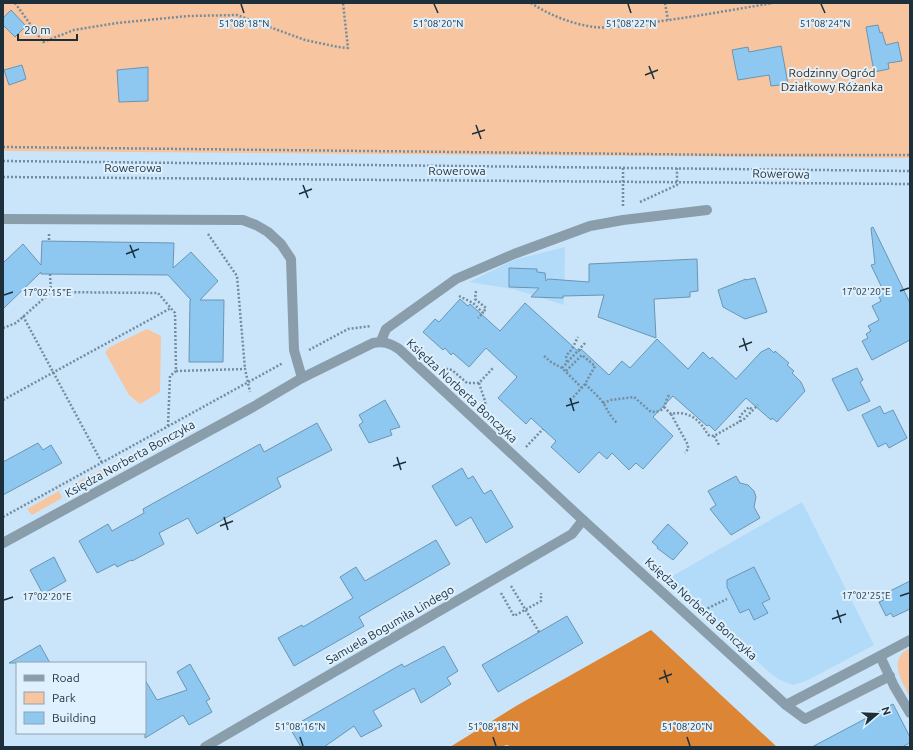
<svg xmlns="http://www.w3.org/2000/svg" width="913" height="750" viewBox="0 0 913 750" font-family="Ubuntu,sans-serif">
  <style>
    .built { fill: #b1dbf9 }
    .green { fill: #f7c59f }
    .forest { fill: #db8535 }
    .building { fill: #8ec8f1; stroke: #6a95b3 }
    .lines { fill: none; stroke-linecap: round; stroke-linejoin: round }
    .path { stroke: #758c9c; stroke-width: 2.5; stroke-dasharray: 2 2; stroke-linecap: butt }
    .service { stroke: #8a9dab; stroke-width: 10 }
    .minor { stroke: #8a9dab; stroke-width: 10 }
    .ticks { fill: none; stroke: #1d2f3b; stroke-width: 1.5 }
    .labels { text-anchor: middle; stroke-width: 4; stroke-linejoin: round; paint-order: stroke }
    .park-label { font-size: 12px; fill: #411f00; stroke: #dff1fe }
    .street-label { font-size: 12px; fill: #1d2f3b; stroke: #dff1fe }
    .ticks-label { font-size: 10px; text-anchor: middle; fill: #1d2f3b; stroke: #dff1fe; stroke-width: 4; stroke-linejoin: round; paint-order: stroke }
  </style>
  <rect width="100%" height="100%" fill="#cae5f9"/>
  <g class="built">
    <path d="M565 247 564 305 514 289 469 282 514 260Z"/>
    <path d="M802 502 874 645 806 681 793 685 780 680 770 673 667 579Z"/>
  </g>
  <g class="green">
    <path d="M3 3H910V158L3 151Z"/>
    <path d="M147 329 161 336 160 392 140 404 129 395 105 352 110 347Z"/>
    <path d="M116 462 112 470 108 473 79 488 72 485Z"/>
    <path d="M59 491 62 498 32 515 27 509Z"/>
    <path d="M910 648V697C902 681 887 659 910 648Z"/>
  </g>
  <path class="forest" d="M651 630 777 747H514L506 745 502 747H450L516 706Z"/>
  <g class="building">
    <path d="M11 10 26 26 15 37 3 25V18Z"/>
    <path d="M878 25 880 33 882 32 886 45 898 42 902 61 888 63 889 69 874 72 866 27Z"/>
    <path d="M781 46 788 84 771 86 769 75 738 80 732 50 748 47 749 52Z"/>
    <path d="M22 65 26 79 9 85 4 70Z"/>
    <path d="M148 67V101L119 102 117 70Z"/>
    <path d="M873 227 910 303V340L872 360 862 341 868 338 866 334 871 331 868 326 879 320 872 306 881 301 877 292 882 288 871 265 875 264 871 228Z"/>
    <path d="M42 241 174 243 173 268 191 252 218 281 200 300H224L223 362H189L190 300H191L168 275 41 274V272L3 309V263L23 244 41 265Z"/>
    <path d="M697 259 698 291 690 292V297L654 299 656 338 598 317 604 295 563 296V298L531 297 539 288 509 287V268L537 269V272L545 273 546 281 548 279 589 282V264Z"/>
    <path d="M755 278 767 312 745 319 723 307 718 290 746 279V280Z"/>
    <path d="M460 299 468 306 470 304 500 331 525 303 579 352 581 349 609 375 622 361 630 368 657 339 688 369 703 352 710 359 712 357 736 379 761 352 769 348 774 353 775 351 789 363 787 365 794 371 792 373 801 382 805 391 777 422 772 418 771 420 746 398 715 431 709 425 707 426 673 396 653 417 673 436 643 469 636 463 629 470 612 453 607 459 599 452 579 473 551 447 556 441 531 418 526 424 498 398 517 377 486 348 469 367 453 353 451 355 445 348 443 350 423 332 435 319 439 322Z"/>
    <path d="M857 368 863 380 860 382 870 401 848 411 832 379Z"/>
    <path d="M385 400 400 427 390 430 392 435 369 443 359 425 363 422 359 415Z"/>
    <path d="M880 406 884 414 893 410 907 438 889 448 886 443 878 447 862 415Z"/>
    <path d="M317 423 332 450 277 478 281 487 197 534 188 518 159 533 164 544 132 561 131 560 117 567 115 564 97 573 79 541 108 524 112 531 144 513 143 509 260 444 264 452Z"/>
    <path d="M38 443 43 450 51 445 62 463 3 495V462Z"/>
    <path d="M462 468 468 479 473 476 484 494 491 490 513 527 486 543 471 517 456 526 432 486Z"/>
    <path d="M736 476 740 483 748 485 754 491 756 497 754 507 760 518 731 535 710 509 716 505 708 491Z"/>
    <path d="M668 524 688 543 673 560 657 548 658 547 652 542Z"/>
    <path d="M436 540 450 564 359 617 364 626 294 666 278 638 302 625 303 627 353 598 340 577 356 567 365 581Z"/>
    <path d="M54 557 66 581 43 594 30 570Z"/>
    <path d="M754 567 770 599 762 603 768 613 754 620 749 609 740 613 727 587V580Z"/>
    <path d="M910 581V609L893 617 891 613 886 616 879 602 884 600 882 595Z"/>
    <path d="M567 616 583 643 498 692 482 665Z"/>
    <path d="M40 645 50 663H9Z"/>
    <path d="M444 646 458 671 447 678 451 684 421 703 414 688 373 711 382 726 361 737 354 726 324 747H301L290 728 402 664 404 667Z"/>
    <path d="M190 664 210 699 206 701 212 712 189 725 183 715 145 738V680L157 700 187 690 177 672Z"/>
    <path d="M893 704 910 737V743L902 747H812Z"/>
  </g>
  <g class="lines">
    <g class="path">
      <path d="M15 3 43 42 74 30 117 23 188 16 237 15 305 40 338 47 348 48 343 3"/>
      <path d="M531 3C549 15 572 24 594 27 611 29 629 25 646 23 688 18 731 10 773 3"/>
      <path d="M665 3 668 20"/>
      <path d="M3 147 731 155H910"/>
      <path d="M3 161 910 171"/>
      <path d="M623 168V206"/>
      <path d="M3 177 910 184"/>
      <path d="M640 202 677 185V168"/>
      <path d="M49 234V241"/>
      <path d="M208 234 237 276 245 369"/>
      <path d="M50 274 51 292"/>
      <path d="M476 291 475 299 486 308 483 313"/>
      <path d="M459 296 473 303 483 313 478 318"/>
      <path d="M23 316 102 463"/>
      <path d="M3 328 16 323 51 292 158 293 175 313 176 371 245 369 250 392"/>
      <path d="M309 350 348 329 371 326"/>
      <path d="M544 356 551 362 562 368 582 388"/>
      <path d="M567 362 566 356 572 349 578 337"/>
      <path d="M442 368 452 370 467 383H479L493 368"/>
      <path d="M562 368 586 342"/>
      <path d="M566 371 582 355 595 366 585 384 569 402"/>
      <path d="M479 383 485 401 486 409"/>
      <path d="M585 384C591 390 597 395 602 401 608 410 609 415 617 423"/>
      <path d="M3 400 171 308"/>
      <path d="M603 403 611 400 634 397 651 412C668 412 663 404 669 395"/>
      <path d="M664 407 671 414C689 410 700 420 708 435L714 436 744 419 758 405"/>
      <path d="M671 414 688 445V449L685 453"/>
      <path d="M740 422V416L749 407 753 410"/>
      <path d="M168 426 170 376 176 371"/>
      <path d="M714 436 719 445"/>
      <path d="M526 447 543 429"/>
      <path d="M3 517 283 363"/>
      <path d="M511 586 539 632"/>
      <path d="M501 593 514 616 541 601V593"/>
      <path d="M704 610 727 599"/>
    </g>
    <path class="service" d="M381 341 386 329 456 279 514 254 590 226 623 220 707 210"/>
    <g class="minor">
      <path d="M3 219 243 220 256 225 268 232 281 244 291 259 294 350 302 378"/>
      <path d="M3 543 253 407 302 378 373 343C383 341 390 343 399 349L583 520 786 705 805 719 890 676"/>
      <path d="M910 640 880 656 894 686 910 713"/>
      <path d="M786 705 880 656"/>
      <path d="M205 747 572 534 583 520"/>
    </g>
  </g>
  <path class="ticks" d="M241 4 244 13M434 4 438 13M628 4 631 13M821 4 825 13M649 66 654 79M645 75 658 70M476 125 481 139M472 134 485 130M303 185 308 198M299 194 312 189M130 245 135 258M126 254 139 249M900 291 909 288M4 295 13 292M743 338 747 351M739 347 752 342M570 398 574 411M566 406 579 402M397 457 401 470M393 466 406 462M224 517 228 530M220 526 233 521M900 596 909 593M4 600 13 597M837 610 841 623M832 619 846 614M664 670 668 683M659 679 672 674M300 737 303 746M493 737 496 746M687 737 690 746"/>
  <g class="labels">
    <g class="park-label">
      <text x="832" y="77">Rodzinny Ogród<tspan x="832" dy="14">Działkowy Różanka</tspan></text>
    </g>
    <g class="street-label">
      <text x="133" y="172">Rowerowa</text>
      <text x="457" y="175">Rowerowa</text>
      <text transform="translate(781 174) rotate(1)" y="4">Rowerowa</text>
      <text transform="translate(462 391) rotate(43)" y="4">Księdza Norberta Bonczyka</text>
      <text transform="translate(130 459) rotate(-29)" y="4">Księdza Norberta Bonczyka</text>
      <text transform="translate(701 609) rotate(42)" y="4">Księdza Norberta Bonczyka</text>
      <text transform="translate(390 625) rotate(-30)" y="4">Samuela Bogumiła Lindego</text>
    </g>
  </g>
  <g class="ticks-label">
    <text x="244" y="27">51°08'18"N</text>
    <text x="438" y="27">51°08'20"N</text>
    <text x="631" y="27">51°08'22"N</text>
    <text x="825" y="27">51°08'24"N</text>
    <text x="866" y="295">17°02'20"E</text>
    <text x="47" y="296">17°02'15"E</text>
    <text x="866" y="599">17°02'25"E</text>
    <text x="47" y="600">17°02'20"E</text>
    <text x="300" y="730">51°08'16"N</text>
    <text x="493" y="730">51°08'18"N</text>
    <text x="687" y="730">51°08'20"N</text>
  </g>
  <rect width="913" height="750" fill="none" stroke="#1d2f3b" stroke-width="8"/>
  <rect x="16" y="662" width="130" height="72" fill="#dff1fe" stroke="#91a3b0"/>
  <rect x="24" y="675" width="20" height="6" fill="#8a9dab" stroke="#91a3b0"/>
  <text x="52" y="682" font-size="12" fill="#1d2f3b">Road</text>
  <rect x="24" y="692" width="20" height="12" fill="#f7c59f" stroke="#91a3b0"/>
  <text x="52" y="702" font-size="12" fill="#1d2f3b">Park</text>
  <rect x="24" y="712" width="20" height="12" fill="#8ec8f1" stroke="#91a3b0"/>
  <text x="52" y="722" font-size="12" fill="#1d2f3b">Building</text>
  <g transform="translate(877 714) rotate(71)" stroke="#dff1fe" stroke-width="3" paint-order="stroke">
  <path d="M0-3L7 15L0 10L-7 15Z" fill="#1d2f3b"/>
  <text y="-6" font-size="11" font-weight="bold" text-anchor="middle" fill="#1d2f3b">N</text>
  </g>
  <path d="M18 34v6h59v-6" fill="none" stroke="#1d2f3b" stroke-width="2"/>
  <text x="24" y="34" font-size="12" fill="#1d2f3b" stroke="#dff1fe" stroke-width="3" paint-order="stroke">20 m</text>
</svg>
